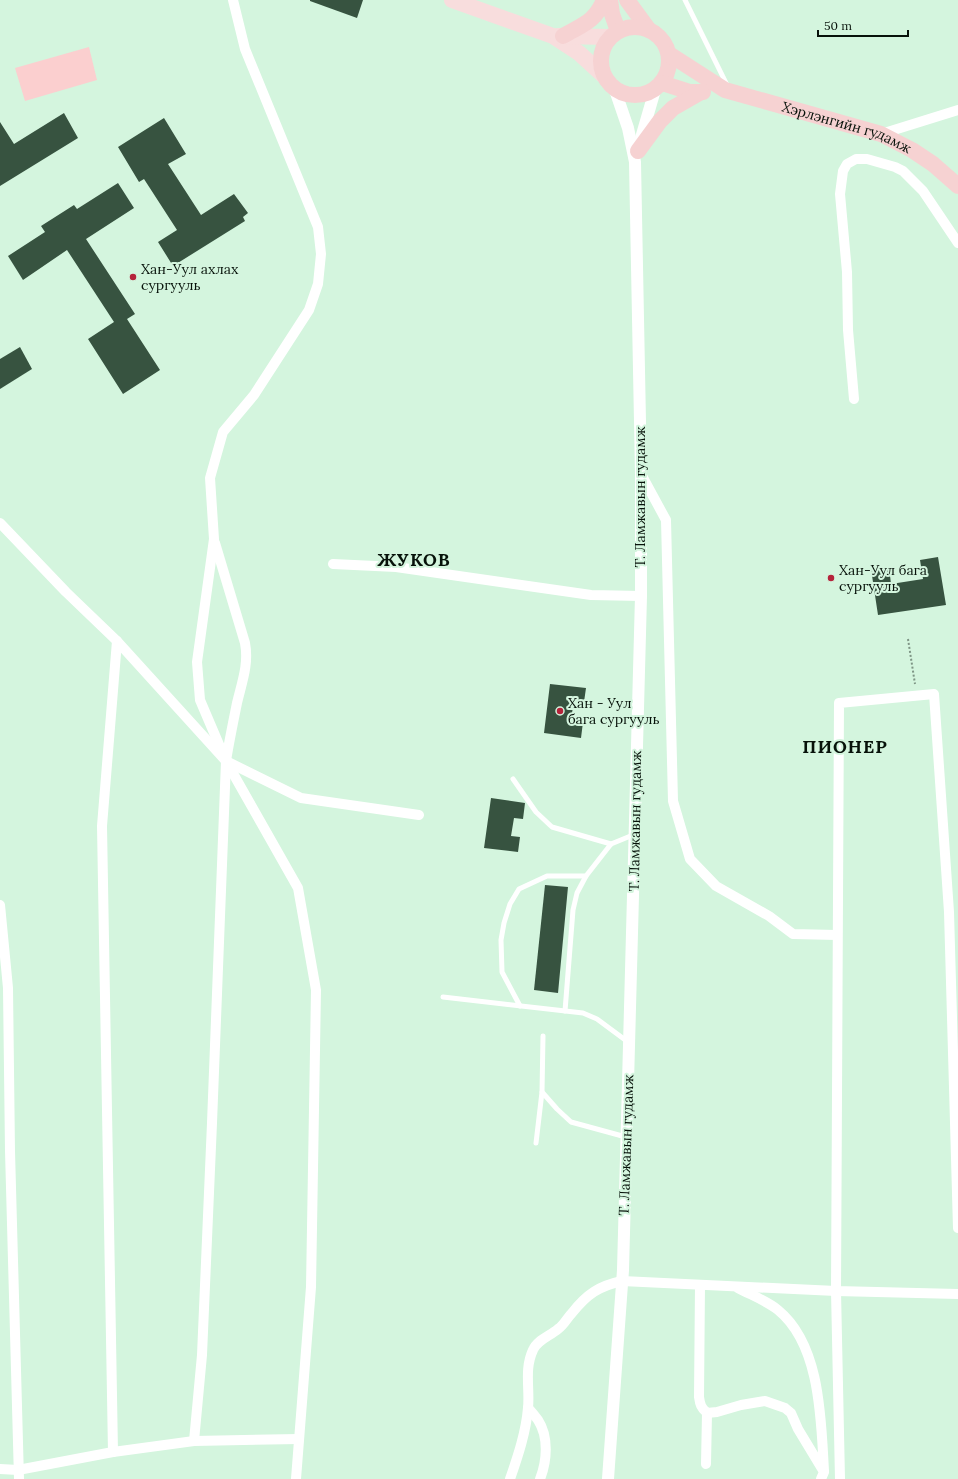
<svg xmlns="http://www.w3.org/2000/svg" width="958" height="1479" viewBox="0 0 958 1479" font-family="Lora,serif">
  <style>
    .green { fill: #fbcfcf }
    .building { fill: #375340 }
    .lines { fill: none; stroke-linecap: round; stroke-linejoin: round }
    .path { stroke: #7e9585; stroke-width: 2; stroke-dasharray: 2 2; stroke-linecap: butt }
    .service { stroke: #fff; stroke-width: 5 }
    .minor { stroke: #fff; stroke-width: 10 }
    .tertiary { stroke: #fff; stroke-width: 12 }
    .primary { stroke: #f8dddd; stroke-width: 16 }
    .trunk { stroke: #f6d2d2; stroke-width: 16 }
    .poi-dot { fill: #b5233b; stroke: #d4f5de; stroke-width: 1.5 }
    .labels { text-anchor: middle; stroke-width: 4; stroke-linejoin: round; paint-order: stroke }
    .street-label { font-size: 14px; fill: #07120a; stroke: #d4f5de }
    .poi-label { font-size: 14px; fill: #07120a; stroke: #d4f5de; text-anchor: start }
    .district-label { font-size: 18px; font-weight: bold; letter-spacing: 1px; fill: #07120a; stroke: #d4f5de }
  </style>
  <rect width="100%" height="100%" fill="#d4f5de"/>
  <path class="green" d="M89 47 97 80 25 101 15 68Z"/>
  <g class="building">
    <path d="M310 0H363L357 18 310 1Z"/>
    <path d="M64 113 78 138 0 186V122L14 144Z"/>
    <path d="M164 118 186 154 168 164 201 215 234 194 248 213 243 217 245 221 173 266 158 242 177 230 144 179 139 182 118 147Z"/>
    <path d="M118 183 134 208 86 239 135 314 127 319 160 370 123 394 88 339 114 322 67 250 23 280 8 256 45 232 41 226 74 205 77 209Z"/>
    <path d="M20 347 32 369 0 389V359Z"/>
    <path d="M938 557 946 605 878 615 871 569 889 567 891 584 923 579 920 560Z"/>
    <path d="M550 684 586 688 584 702 574 700 571 720 583 722 581 738 544 733Z"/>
    <path d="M491 798 525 803 523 819 514 818 511 836 520 837 518 852 484 848Z"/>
    <path d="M545 885 568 887 558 993 534 990Z"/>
  </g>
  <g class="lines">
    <path class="path" d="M908 639 915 684"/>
    <g class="service">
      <path d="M685 0 728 87"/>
      <path d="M513 779 536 812 552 827 611 844"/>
      <path d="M443 997 583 1013 597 1019 628 1042"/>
      <path d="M520 1006 502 972 501 940 504 923 510 904 519 889 547 876H586"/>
      <path d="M565 1011 573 910 577 893 586 876 611 844 633 835"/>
      <path d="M542 1092 557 1109 571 1122 626 1137"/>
      <path d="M536 1143 542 1092 543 1036"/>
    </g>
    <g class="minor">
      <path d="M233 0 245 49 318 227 321 254 318 284 309 310 254 395 223 432 210 478 214 539 197 662 200 700 226 761 298 888 316 990 311 1287 296 1479"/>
      <path d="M881 134 958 110"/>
      <path d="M854 399 848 330 847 272 840 194 843 171 847 164 856 159H867L895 167 903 171 923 191 958 243"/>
      <path d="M641 474 666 520 673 801 690 859 716 886 769 916 793 934 837 935"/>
      <path d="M0 523 66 592 117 641 226 761 301 798 419 815"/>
      <path d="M333 564 396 567 591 595 641 596"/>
      <path d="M0 905 8 988 10 1151 19 1479"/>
      <path d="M700 1285 699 1397C700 1404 701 1408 707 1413L717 1412 741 1405 765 1401 785 1408 791 1413 798 1429 824 1472 821 1479"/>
      <path d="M738 1288C751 1295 767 1301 778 1310 821 1345 821 1421 824 1471"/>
      <path d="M528 1408C532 1412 535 1416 538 1420 549 1437 547 1461 540 1479"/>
      <path d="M194 1441 202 1355 212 1123 226 761C229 742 233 723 237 703 242 682 249 664 245 643L215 543"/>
      <path d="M113 1452 102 826 117 641"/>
      <path d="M706 1464 707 1413"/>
      <path d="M0 1469 18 1470 113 1452 194 1441 299 1439"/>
      <path d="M510 1479C518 1456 526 1432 528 1408 530 1389 524 1369 533 1350 537 1340 550 1336 558 1329 564 1325 567 1318 572 1313 587 1294 599 1286 622 1281L836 1291 958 1294"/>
      <path d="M840 1479 836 1291 839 703 934 694 949 912 958 1228"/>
    </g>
    <g class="tertiary">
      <path d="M639 145 655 90"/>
      <path d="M608 1479 623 1270 641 596V474L635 162 628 128 615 90"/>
    </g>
    <g class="primary">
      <path d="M452 0 553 36 579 53 603 75"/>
      <path d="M558 36 610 37"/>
    </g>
    <g class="trunk">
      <path d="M610 0 612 14 618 31"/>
      <path d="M627 0 649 30"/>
      <circle cx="635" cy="61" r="34"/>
      <path d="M563 36C583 24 594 23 604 0"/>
      <path id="s1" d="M669 54 725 90 881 134 912 150 933 164 958 186"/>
      <path d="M662 83 690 92H703"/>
      <path d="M638 151 660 121 673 108 701 92"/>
    </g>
  </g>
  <g class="poi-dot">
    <circle cx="133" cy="277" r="4"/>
    <circle cx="831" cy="578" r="4"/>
    <circle cx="560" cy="711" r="4"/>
  </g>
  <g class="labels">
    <g class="street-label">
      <text dy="5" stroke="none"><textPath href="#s1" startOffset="194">Хэрлэнгийн гудамж</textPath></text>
      <text transform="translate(640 497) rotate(-90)" y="5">Т. Ламжавын гудамж</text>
      <text transform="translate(635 821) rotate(-89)" y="5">Т. Ламжавын гудамж</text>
      <text transform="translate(626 1145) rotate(-88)" y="5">Т. Ламжавын гудамж</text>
    </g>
    <g class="poi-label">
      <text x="141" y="274">Хан-Уул ахлах<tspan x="141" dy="16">сургууль</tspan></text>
      <text x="839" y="575">Хан-Уул бага<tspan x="839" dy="16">сургууль</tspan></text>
      <text x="568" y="708">Хан - Уул<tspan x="568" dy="16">бага сургууль</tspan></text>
    </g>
    <g class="district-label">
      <text x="414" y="566">ЖУКОВ</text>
      <text x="845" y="753">ПИОНЕР</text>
    </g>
  </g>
  <path d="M818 30v6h90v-6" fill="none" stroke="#07120a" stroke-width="2"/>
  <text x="824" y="30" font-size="12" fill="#07120a" stroke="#d4f5de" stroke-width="3" paint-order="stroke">50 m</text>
</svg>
